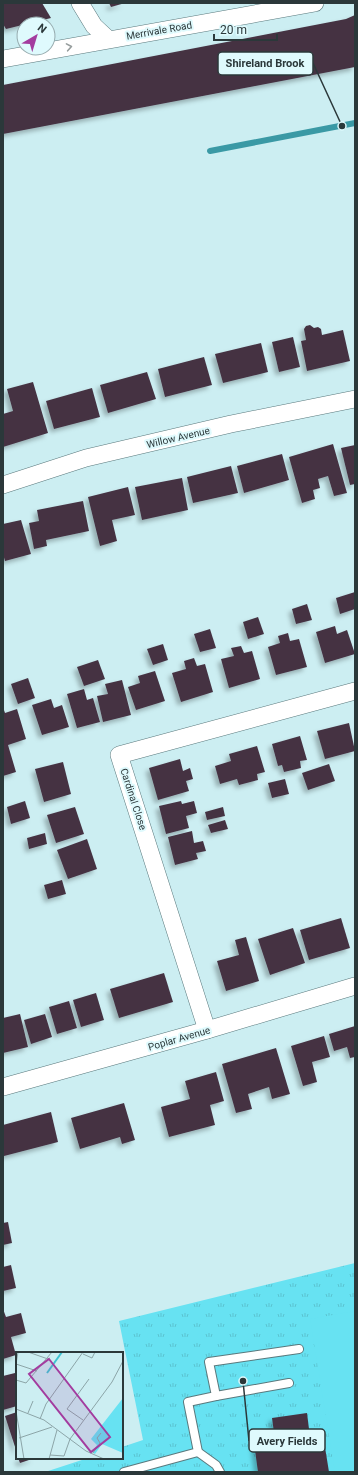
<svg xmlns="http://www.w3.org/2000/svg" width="358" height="1475" viewBox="0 0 358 1475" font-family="Roboto,sans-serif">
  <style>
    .park { fill: url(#park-tufts) }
    .pitch { fill: #67e2f2 }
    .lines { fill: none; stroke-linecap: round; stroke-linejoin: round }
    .stream { stroke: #3a99a5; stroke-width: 6 }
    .building { fill: #453343; filter: url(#shadow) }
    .lane-casing { stroke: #5a797d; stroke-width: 10 }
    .street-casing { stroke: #5a797d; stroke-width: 18 }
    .lane { stroke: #fff; stroke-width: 8 }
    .street { stroke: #fff; stroke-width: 17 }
    .oneway { stroke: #959c9c }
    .labels { text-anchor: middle; stroke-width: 4; stroke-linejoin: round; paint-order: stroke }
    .street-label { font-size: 10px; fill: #2b383a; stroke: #dffafd }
    .inset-river { fill: none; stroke: #40c3d3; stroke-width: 2 }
    .inset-road { fill: none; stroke: #8ca5a8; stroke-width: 1 }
    .view { fill: #a33c9f; fill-opacity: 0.15; stroke: #a33c9f; stroke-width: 2 }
    .inset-edge { fill: none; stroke: #2b383a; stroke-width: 2 }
    .leader { fill: none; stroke: #2b383a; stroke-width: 1.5 }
    .callout-dot { fill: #2b383a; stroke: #dffafd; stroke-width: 1.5 }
    .callout { fill: #dffafd; stroke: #2b383a; stroke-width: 1.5 }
    .callout-label { font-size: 11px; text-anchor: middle; font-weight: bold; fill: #2b383a }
  </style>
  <defs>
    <pattern id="park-tufts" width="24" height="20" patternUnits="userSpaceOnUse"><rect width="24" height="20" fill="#67e2f2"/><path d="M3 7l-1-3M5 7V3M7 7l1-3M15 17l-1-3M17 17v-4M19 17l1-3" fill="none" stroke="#5ac3d0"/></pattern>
    <filter id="shadow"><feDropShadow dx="-3.5" dy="3.5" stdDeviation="2" flood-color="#0004"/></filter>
  </defs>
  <rect width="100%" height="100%" fill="#cceef2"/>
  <path class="park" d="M355 1263V1472H45L88 1458H122V1447L143 1440 119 1321Z"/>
  <path class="pitch" d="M355 1311V1472H335L310 1319Z"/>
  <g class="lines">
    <path class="stream" d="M210 151 355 123"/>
  </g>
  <g class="building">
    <path d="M3 3H42L51 18 6 29 3 24Z"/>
    <path d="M109 3H125L111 7Z"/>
    <path d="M355 15V67L3 134V85L346 19Z"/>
    <path d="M310 325 314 328 318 327 321 329 322 335 343 330 350 361 307 371 301 341 306 340 304 329 306 326Z"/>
    <path d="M293 337 300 367 279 372 272 342Z"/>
    <path d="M261 343 268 372 223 383 215 354Z"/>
    <path d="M204 357 212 385 165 397 158 369Z"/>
    <path d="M147 372 156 399 108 413 100 385Z"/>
    <path d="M33 382 48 433 3 447V414L13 411 7 389Z"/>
    <path d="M92 388 100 417 54 429 46 401Z"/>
    <path d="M333 444 347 493 334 496 328 476 318 479 320 488 313 490 315 499 302 503 289 457Z"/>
    <path d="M355 445V484L350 485 341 448Z"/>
    <path d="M282 454 289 480 244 493 237 466Z"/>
    <path d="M231 466 238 493 193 503 187 477Z"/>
    <path d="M182 478 188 510 142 520 135 487Z"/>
    <path d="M128 487 135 515 112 520 117 541 100 546 88 497Z"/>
    <path d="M83 501 89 531 46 540 47 546 34 549 29 523 39 521 37 510Z"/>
    <path d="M21 520 31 554 5 561 3 554V524Z"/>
    <path d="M355 592V609L340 614 336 598Z"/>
    <path d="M307 604 312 620 296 624 292 609Z"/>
    <path d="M258 617 264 634 248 639 243 622Z"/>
    <path d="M335 626 337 634 347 630 355 654 325 663 316 632Z"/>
    <path d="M210 629 216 648 200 652 194 634Z"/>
    <path d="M288 633 290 641 299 639 307 667 276 675 268 647 280 643 278 636Z"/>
    <path d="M163 644 168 660 153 665 147 649Z"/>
    <path d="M241 646 244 653 252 651 260 679 229 688 221 659 234 656 231 648Z"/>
    <path d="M194 658 197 666 205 664 213 692 181 702 172 673 186 669 184 661Z"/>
    <path d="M98 660 105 679 84 686 77 667Z"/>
    <path d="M155 671 165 701 136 710 128 687 140 683 138 676Z"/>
    <path d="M28 678 35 698 18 704 11 684Z"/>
    <path d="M122 680 131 715 103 722 97 696 108 694 105 684Z"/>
    <path d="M84 689 87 700 93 698 100 722 77 728 67 694Z"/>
    <path d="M51 699 54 708 62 705 69 727 42 735 32 705Z"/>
    <path d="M3 707 5 713 17 709 26 739 8 745 16 772 3 776Z"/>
    <path d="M349 723 355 751 325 759 317 731Z"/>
    <path d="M300 736 307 760 300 761 301 768 284 772 282 765 278 766 272 744Z"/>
    <path d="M257 746 265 772 257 774 258 780 239 785 237 779 220 784 215 766 231 761 229 754Z"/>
    <path d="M180 759 183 771 190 768 193 779 186 781 189 791 158 800 149 768Z"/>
    <path d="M63 762 71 794 44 802 35 769Z"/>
    <path d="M329 764 335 781 308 790 302 773Z"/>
    <path d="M285 779 289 794 272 798 268 783Z"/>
    <path d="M25 801 30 818 11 824 7 807Z"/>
    <path d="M181 801 182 804 194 801 197 813 186 816 189 828 166 834 159 806Z"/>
    <path d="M75 807 84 834 56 843 47 815Z"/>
    <path d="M223 807 225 816 207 820 205 812Z"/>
    <path d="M225 820 228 829 211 833 208 825Z"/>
    <path d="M192 831 194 843 203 841 206 851 196 853 198 859 175 865 168 837Z"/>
    <path d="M45 833 47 844 29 849 27 838Z"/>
    <path d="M87 839 97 869 68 879 57 850Z"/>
    <path d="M62 880 66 894 48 899 44 885Z"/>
    <path d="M341 918 350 948 309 960 300 930Z"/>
    <path d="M293 928 305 963 270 975 258 939Z"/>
    <path d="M246 937 259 981 226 991 217 961 239 955 235 940Z"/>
    <path d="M164 973 173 1002 119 1018 110 989Z"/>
    <path d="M96 993 104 1020 81 1027 73 1000Z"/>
    <path d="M69 1001 77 1028 57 1034 49 1007Z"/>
    <path d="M20 1014 28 1047 3 1053V1018Z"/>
    <path d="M45 1014 52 1037 31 1044 24 1020Z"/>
    <path d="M355 1026V1057L350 1058 347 1047 334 1051 329 1034Z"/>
    <path d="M324 1036 330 1057 312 1062 317 1082 303 1086 291 1046Z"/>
    <path d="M276 1048 290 1094 272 1099 269 1087 248 1094 252 1109 236 1113 222 1064Z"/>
    <path d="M216 1072 224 1101 210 1105 215 1125 169 1137 161 1107 190 1099 185 1081Z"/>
    <path d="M124 1103 135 1140 122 1144 120 1137 80 1149 71 1118Z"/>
    <path d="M51 1112 58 1142 4 1156 3 1151V1125Z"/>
    <path d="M8 1222 12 1243 3 1245V1223Z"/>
    <path d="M11 1265 16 1288 3 1291V1267Z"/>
    <path d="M3 1309 6 1317 21 1313 26 1333 11 1337 16 1355 3 1359Z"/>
    <path d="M15 1373 17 1380V1406L3 1410V1376Z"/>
    <path d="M17 1412V1453L5 1416Z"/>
    <path d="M307 1413 310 1437 323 1435 329 1472H258L254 1443 275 1440 272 1418Z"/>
    <path d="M18 1458H35L20 1463Z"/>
  </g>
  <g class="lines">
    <g class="lane-casing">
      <g id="lane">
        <path d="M216 1396 289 1383"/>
        <path d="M198 1452 216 1465 220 1472"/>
        <path d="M124 1472 198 1452 188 1402 216 1396 209 1362 299 1349"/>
      </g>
    </g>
    <g class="street-casing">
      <g id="street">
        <path d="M80 3 94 26 108 39"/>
        <path d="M3 59 315 3"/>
        <path d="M3 485 86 458 231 424 355 399"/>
        <path d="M207 1030 119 755 355 691"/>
        <path d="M3 1087 207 1030 355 986"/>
      </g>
    </g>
    <use href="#lane" class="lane"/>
    <use href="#street" class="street"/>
  </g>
  <defs><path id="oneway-chevron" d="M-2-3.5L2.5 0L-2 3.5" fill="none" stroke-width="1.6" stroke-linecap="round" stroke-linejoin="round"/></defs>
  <use class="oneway" href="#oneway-chevron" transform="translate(69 47) rotate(-10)"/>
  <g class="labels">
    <g class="street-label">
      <text transform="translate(159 30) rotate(-10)" y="4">Merrivale Road</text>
      <text transform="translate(178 437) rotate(-13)" y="4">Willow Avenue</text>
      <text transform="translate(134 799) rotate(72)" y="4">Cardinal Close</text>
      <text transform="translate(179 1038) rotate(-16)" y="4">Poplar Avenue</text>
    </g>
  </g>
  <g transform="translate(16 1352)">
    <rect width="107" height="107" fill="#cceef2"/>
    <path d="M107 46V101L86 92 79 102 76 100 81 93 75 87Z" fill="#67e2f2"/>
    <path d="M102 60 107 64V80L97 91 85 79Z" fill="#67e2f2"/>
    <path class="inset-river" d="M31 21 46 0"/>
    <path class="inset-road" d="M12 0 32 7M67 2 76 6 79 0M0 12 21 19M0 12 2 0M0 28 10 31 36 0M0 57 28 68 70 99 88 107M0 59 8 107M12 61 17 49M24 67 30 52 67 0M67 68 51 57 73 27M3 86 36 75M77 101 84 91 81 86 85 81M34 103 48 104 54 87 96 30 107 9M33 107 41 78"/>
    <path class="view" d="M33 7 94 85 75 100 13 22Z"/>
    <rect width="107" height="107" class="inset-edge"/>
  </g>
  <path class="leader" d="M342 126L313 63M243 1381L249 1441"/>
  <g class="callout-dot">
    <circle cx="342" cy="126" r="4"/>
    <circle cx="243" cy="1381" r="4"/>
  </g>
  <g class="callout">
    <rect x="218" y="52" width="95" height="23" rx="4"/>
    <rect x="249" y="1429" width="76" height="23" rx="4"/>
  </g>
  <g class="callout-label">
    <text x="265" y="67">Shireland Brook</text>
    <text x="287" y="1445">Avery Fields</text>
  </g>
  <rect width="358" height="1475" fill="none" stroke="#2b383a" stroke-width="8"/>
  <g transform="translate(36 36) rotate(38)"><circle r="19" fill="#dffafd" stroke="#97acaf"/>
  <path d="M0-3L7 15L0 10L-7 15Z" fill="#a33c9f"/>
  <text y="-6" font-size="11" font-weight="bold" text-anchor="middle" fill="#2b383a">N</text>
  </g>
  <path d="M214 34v6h63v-6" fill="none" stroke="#2b383a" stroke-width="2"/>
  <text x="220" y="34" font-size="12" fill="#2b383a" stroke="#dffafd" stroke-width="3" paint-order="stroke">20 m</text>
</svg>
